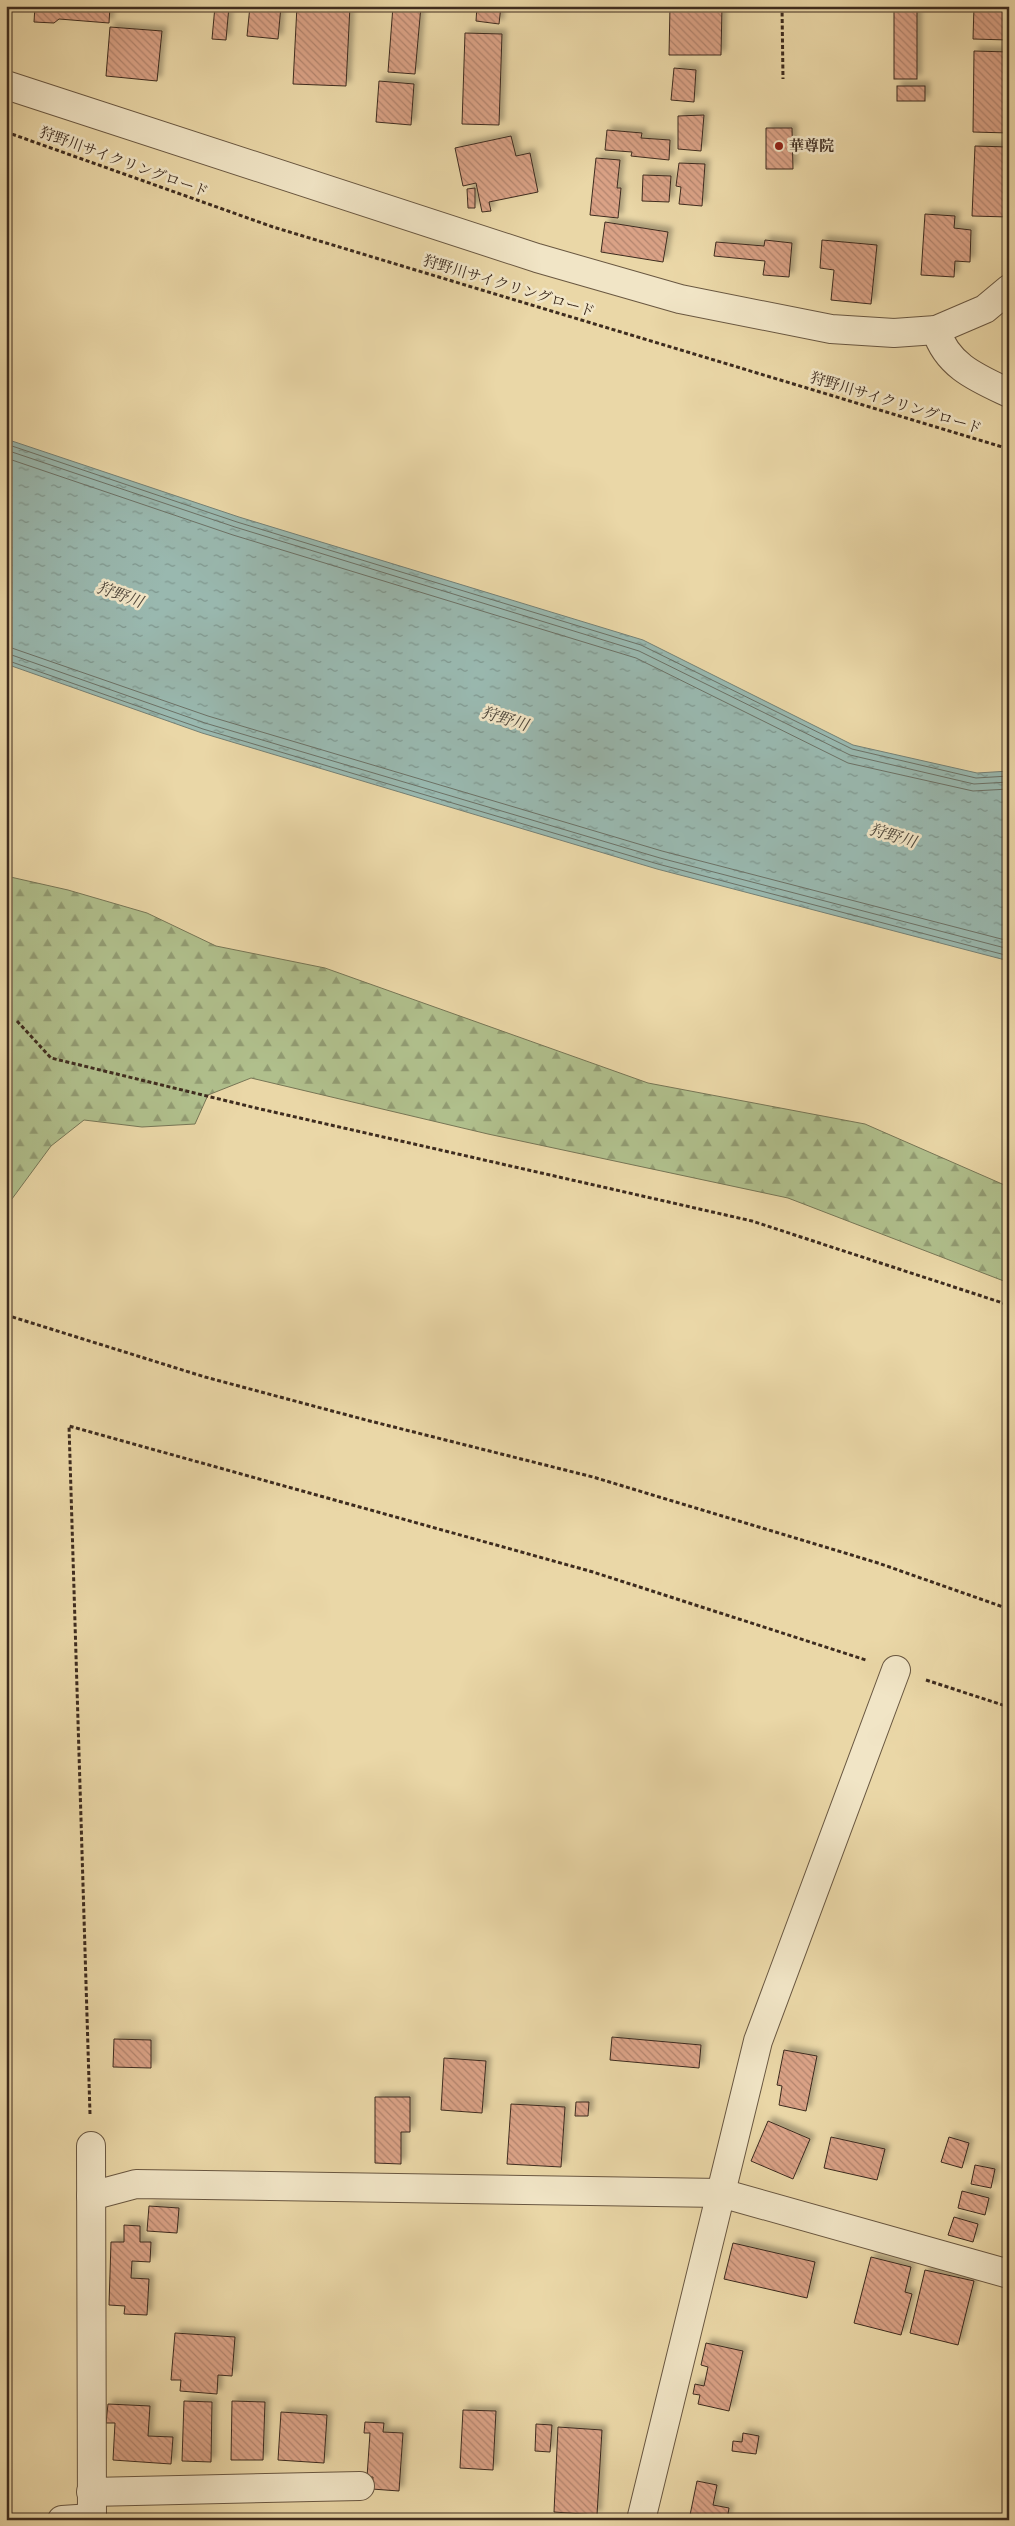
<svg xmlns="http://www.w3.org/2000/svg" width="1015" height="2526" viewBox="0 0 1015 2526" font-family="'IM FELL DW Pica','Noto Serif JP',serif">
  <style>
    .forest { fill: url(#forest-firs); stroke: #777656 }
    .water { fill: url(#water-ripples); stroke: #758075 }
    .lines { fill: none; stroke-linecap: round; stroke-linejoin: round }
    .shore { stroke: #6c7267; stroke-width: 1 }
    .building { fill: url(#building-back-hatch); stroke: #3e2c1f; filter: url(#shadow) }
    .minor-casing { stroke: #695741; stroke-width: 30 }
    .path { stroke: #3e2c1f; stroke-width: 3; stroke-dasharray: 4 2.5; stroke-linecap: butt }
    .minor { stroke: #f1e5c6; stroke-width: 28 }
    .poi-dot { fill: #8f2418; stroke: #f1e5c6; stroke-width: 2 }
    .labels { text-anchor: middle; stroke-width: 5; stroke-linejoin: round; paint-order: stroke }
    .poi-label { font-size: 15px; font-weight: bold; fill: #3e2c1f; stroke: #f1e5c6; text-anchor: start }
    .street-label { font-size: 15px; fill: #3e2c1f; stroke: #f1e5c6 }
    .water-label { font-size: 16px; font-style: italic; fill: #50483c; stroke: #f1e5c6 }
  </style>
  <defs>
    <pattern id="forest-firs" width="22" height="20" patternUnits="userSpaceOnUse" patternTransform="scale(1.25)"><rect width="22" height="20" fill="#b0bf8c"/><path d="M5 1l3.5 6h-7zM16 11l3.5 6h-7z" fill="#919b72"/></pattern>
    <pattern id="water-ripples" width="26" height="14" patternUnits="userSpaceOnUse" patternTransform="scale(1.25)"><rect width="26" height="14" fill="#99b8af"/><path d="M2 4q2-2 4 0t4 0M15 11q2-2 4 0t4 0" fill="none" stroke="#7e968e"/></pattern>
    <pattern id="building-back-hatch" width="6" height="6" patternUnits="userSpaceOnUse" patternTransform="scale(1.25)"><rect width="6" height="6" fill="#daa286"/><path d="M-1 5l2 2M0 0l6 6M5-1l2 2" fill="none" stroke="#b2846d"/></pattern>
    <filter id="shadow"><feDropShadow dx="4.5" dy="-4.5" stdDeviation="2.5" flood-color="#0004"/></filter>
  </defs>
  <rect width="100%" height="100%" fill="#ead7a7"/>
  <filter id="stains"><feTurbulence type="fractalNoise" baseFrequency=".004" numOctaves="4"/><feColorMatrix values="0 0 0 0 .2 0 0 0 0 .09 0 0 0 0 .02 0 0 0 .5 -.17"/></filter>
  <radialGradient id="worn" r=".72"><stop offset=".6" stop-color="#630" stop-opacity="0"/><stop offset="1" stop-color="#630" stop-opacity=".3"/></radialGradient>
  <path class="forest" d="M6 876 68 890 147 913 216 946 325 968 648 1083 865 1124 1009 1187V1283L788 1198 488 1134 251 1078 208 1095 195 1124 142 1127 84 1120 51 1146 6 1207Z"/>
  <path class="water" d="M6 439 239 517 643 640 853 745 977 773 1009 771V961L657 869 202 733 6 664Z"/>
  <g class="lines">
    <g class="shore">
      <path d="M6 444 237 522 641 645 852 749 976 778 1009 776"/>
      <path d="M6 450 235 527 639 651 850 755 974 784 1009 782"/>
      <path d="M6 458 233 535 636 658 848 763 973 791 1009 789"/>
      <path d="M6 646 208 716 662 851 1009 941"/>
      <path d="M6 653 205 723 660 858 1009 949"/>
      <path d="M6 660 203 729 658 864 1009 956"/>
    </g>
  </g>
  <g class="building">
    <path d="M35 6H110L109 23 59 19 54 23 34 22Z"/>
    <path d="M215 6H229L226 40 212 39Z"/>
    <path d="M250 6H281L278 39 247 36Z"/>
    <path d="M297 6H350L346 86 293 84Z"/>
    <path d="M393 6H421L415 74 388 72Z"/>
    <path d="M477 6H501L499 24 476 21Z"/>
    <path d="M670 6H722L721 55H669Z"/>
    <rect x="894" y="6" width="23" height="73"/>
    <path d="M974 6H1009V40L973 39Z"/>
    <path d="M110 27 162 31 157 81 106 76Z"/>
    <path d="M465 33 502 34 499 125 462 124Z"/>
    <path d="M974 51 1009 52V133L973 132Z"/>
    <path d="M674 68 696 70 694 102 671 100Z"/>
    <path d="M379 81 414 84 411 125 376 122Z"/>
    <rect x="897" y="86" width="28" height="15"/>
    <path d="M704 115 701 151 678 149V116Z"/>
    <path d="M766 128H792L793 169H766Z"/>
    <path d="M607 130 642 133 641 138 670 140 669 160 631 156 632 152 605 150Z"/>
    <path d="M511 136 516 156 530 153 538 192 489 202 491 211 482 212 476 183 463 186 455 148Z"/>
    <path d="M975 146 1009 147V217L972 216Z"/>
    <path d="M596 158 620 160 617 188H621L618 218 590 215Z"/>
    <path d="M679 163 705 164 702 206 679 204 681 187 676 186Z"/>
    <path d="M643 175 671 176 669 202 642 201Z"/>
    <path d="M475 188V208H468L467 189Z"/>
    <path d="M925 214 955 216 954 228 971 230 970 262 955 261 954 277 921 275Z"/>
    <path d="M605 222 668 232 663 262 601 252Z"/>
    <path d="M765 240 792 243 789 277 763 275 765 261 714 256 716 242 764 246Z"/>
    <path d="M822 240 877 245 871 304 831 300 834 270 820 268Z"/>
    <path d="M612 2037 701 2045 699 2068 610 2060Z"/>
    <path d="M114 2039 151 2040V2068L113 2067Z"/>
    <path d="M784 2050 817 2056 806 2111 779 2105 782 2086 777 2085Z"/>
    <path d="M444 2058 486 2061 482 2113 441 2110Z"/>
    <path d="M375 2097H410V2132H401V2164L375 2163Z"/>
    <path d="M576 2102H589L588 2116H575Z"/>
    <path d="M511 2104 565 2107 561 2167 507 2164Z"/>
    <path d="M768 2121 810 2139 793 2179 751 2161Z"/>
    <path d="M831 2137 885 2149 877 2180 824 2168Z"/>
    <path d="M949 2137 969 2143 962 2168 941 2162Z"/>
    <path d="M975 2165 995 2169 991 2188 971 2184Z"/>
    <path d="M962 2191 989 2198 985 2215 958 2208Z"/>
    <path d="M149 2206 179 2208 177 2233 147 2231Z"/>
    <path d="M954 2217 978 2224 973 2242 948 2235Z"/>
    <path d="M124 2225 140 2226V2242H151L150 2262 132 2261 131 2278 149 2279 147 2315 124 2314 125 2306 109 2305 111 2242H124Z"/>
    <path d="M733 2243 815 2262 807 2298 724 2279Z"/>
    <path d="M871 2257 911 2267 905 2292 912 2294 901 2335 854 2323Z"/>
    <path d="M925 2270 974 2281 958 2345 910 2333Z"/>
    <path d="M175 2333 235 2337 232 2376 218 2375 217 2394 180 2391 181 2380H171Z"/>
    <path d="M706 2343 743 2351 729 2411 698 2404 700 2395 693 2394 695 2384 704 2386 708 2367 701 2365Z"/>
    <path d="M184 2401 212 2402 211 2462 182 2461Z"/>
    <path d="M232 2401 265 2402 263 2460H231Z"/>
    <path d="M108 2404 150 2406 148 2436 173 2437 171 2464 113 2460 115 2423H106Z"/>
    <path d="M463 2410 496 2411 493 2470 460 2468Z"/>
    <path d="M281 2412 327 2415 324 2463 278 2460Z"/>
    <path d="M365 2422 384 2423 383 2432 403 2433 399 2491 372 2489 373 2477H367L370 2433H364Z"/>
    <path d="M536 2424 552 2425 550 2452 535 2451Z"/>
    <path d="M558 2427 602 2430 597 2515 554 2512Z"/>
    <path d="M743 2433 759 2436 756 2454 732 2451 733 2441 742 2442Z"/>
    <path d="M697 2481 717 2485 713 2505 729 2508 727 2520H689Z"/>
  </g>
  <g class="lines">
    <g class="minor-casing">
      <g id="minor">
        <path d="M6 85 537 258 680 299 831 329 894 333 936 330 985 309 1009 289"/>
        <path d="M936 330C947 366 977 378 1009 393"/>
        <path d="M91 2146 92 2520"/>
        <path d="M91 2196 136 2184 721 2193 1009 2274"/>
        <path d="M91 2492 360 2486"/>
        <path d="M62 2520 92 2518"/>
        <path d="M641 2520 758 2041 896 1670"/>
      </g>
    </g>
    <g class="path">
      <path d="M782 6 783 79"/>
      <path d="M6 132 273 227 1009 449"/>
      <path d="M17 1021 51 1058 256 1108 752 1221 1009 1305"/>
      <path d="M6 1315 205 1377 366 1420 593 1477 878 1563 1009 1609"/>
      <path d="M926 1680 1009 1707"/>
      <path d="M90 2114 69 1426 593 1572 866 1660"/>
    </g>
    <use href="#minor" class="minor"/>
  </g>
  <circle class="poi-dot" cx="779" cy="146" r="5"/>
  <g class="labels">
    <g class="poi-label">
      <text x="789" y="151">華尊院</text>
    </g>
    <g class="street-label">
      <text transform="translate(124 162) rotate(20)" y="5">狩野川サイクリングロード</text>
      <text transform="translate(509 286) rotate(17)" y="5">狩野川サイクリングロード</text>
      <text transform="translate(896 403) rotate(17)" y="5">狩野川サイクリングロード</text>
    </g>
    <g class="water-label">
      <text transform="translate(120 594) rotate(20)" y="6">狩野川</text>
      <text transform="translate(505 718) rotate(17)" y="6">狩野川</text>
      <text transform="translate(893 835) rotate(17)" y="6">狩野川</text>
    </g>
  </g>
  <rect width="1015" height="2526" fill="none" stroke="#ead7a7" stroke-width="25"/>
  <rect x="8" y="8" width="1000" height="2511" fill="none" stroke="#3e2c1f" stroke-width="2.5"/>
  <rect x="12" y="12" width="990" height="2501" fill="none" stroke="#3e2c1f"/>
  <rect width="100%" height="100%" filter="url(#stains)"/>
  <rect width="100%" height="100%" fill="url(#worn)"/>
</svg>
